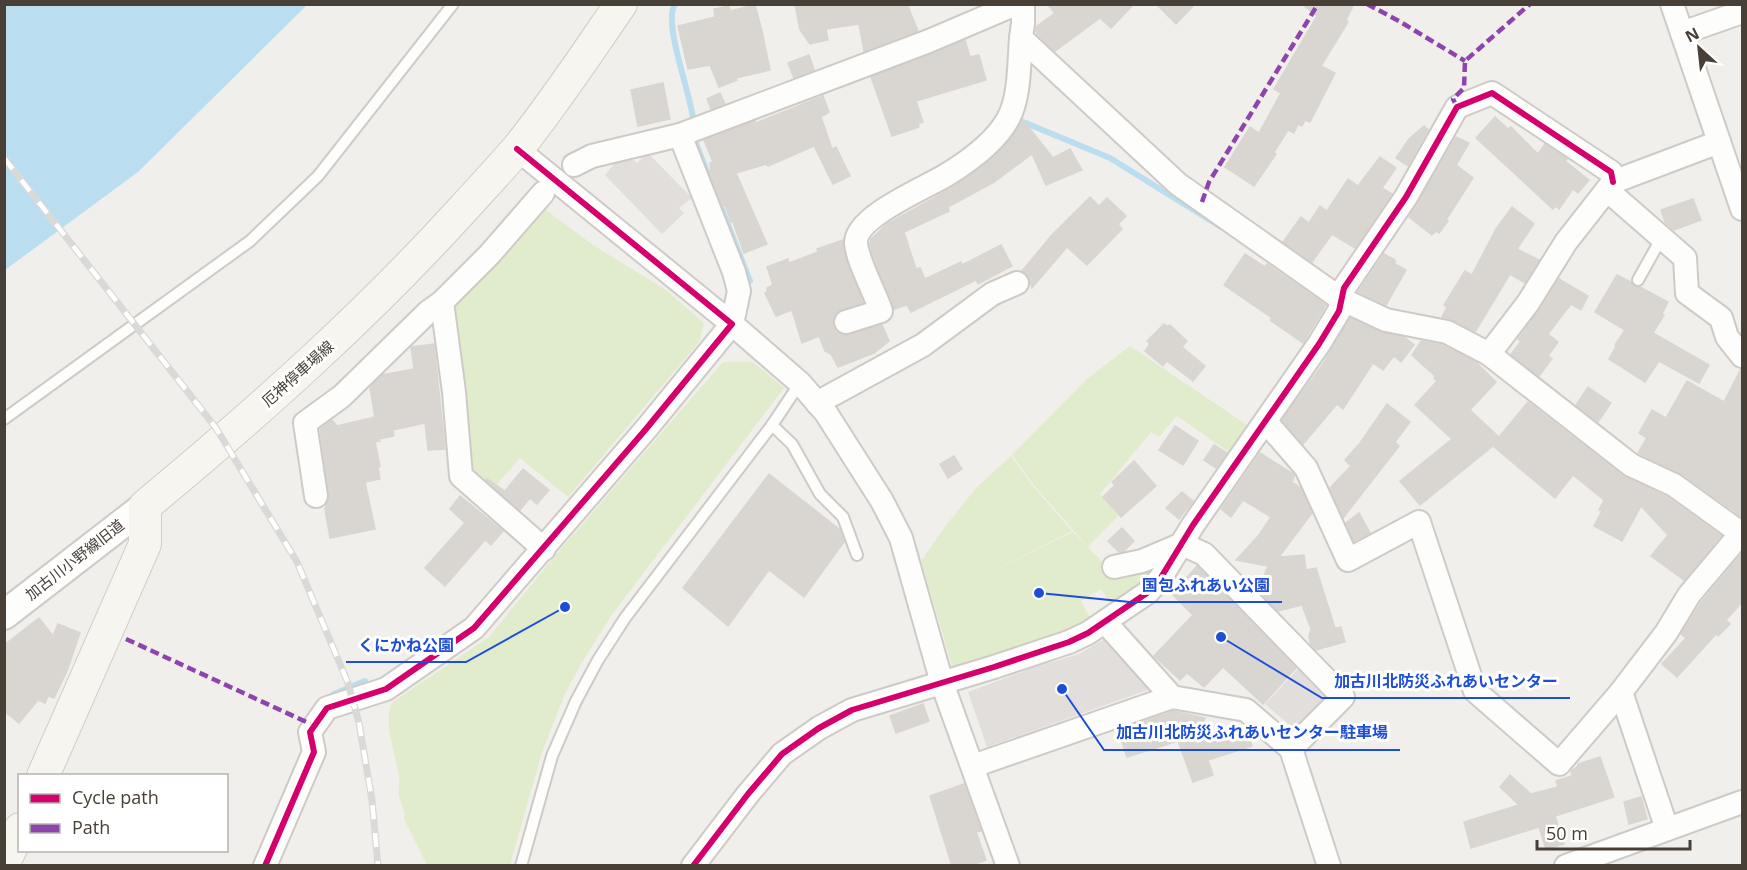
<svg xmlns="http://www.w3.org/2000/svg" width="1747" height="870" viewBox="0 0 1747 870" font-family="'Open Sans','Noto Sans JP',sans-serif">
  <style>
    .green { fill: #e0eccb }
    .parking { fill: #e1dedb }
    .water { fill: #badef0 }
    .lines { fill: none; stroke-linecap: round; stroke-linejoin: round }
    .stream { stroke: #badef0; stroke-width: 6 }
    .building { fill: #d9d6d2; stroke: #d9d6d1; stroke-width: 1.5 }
    .service-casing { stroke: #cecbc7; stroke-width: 14 }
    .minor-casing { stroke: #cecbc7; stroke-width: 26 }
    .tertiary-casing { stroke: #cecbc7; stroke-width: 32 }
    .secondary-casing { stroke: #d1ccc2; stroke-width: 34 }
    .service { stroke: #fdfdfc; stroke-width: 10 }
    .minor { stroke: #fdfdfc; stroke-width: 22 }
    .tertiary { stroke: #fdfdfc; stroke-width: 28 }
    .secondary { stroke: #f7f5ef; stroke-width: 32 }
    .rail-casing { stroke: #d9d9d8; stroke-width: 7 }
    .rail { stroke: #fff; stroke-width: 4.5; stroke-dasharray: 14; stroke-linecap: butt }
    .quiet { stroke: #8e44ad; stroke-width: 4.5; stroke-dasharray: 9 4.5; stroke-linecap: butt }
    .cycleway-casing { stroke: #fff; stroke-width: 10 }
    .cycleway { stroke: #d6006c; stroke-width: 6 }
    .labels { text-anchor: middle; stroke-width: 6; stroke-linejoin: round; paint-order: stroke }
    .street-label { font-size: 15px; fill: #484037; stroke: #fff }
    .leader { fill: none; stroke: #1d4ed8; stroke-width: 2 }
    .callout-dot { fill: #1d4ed8; stroke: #fff; stroke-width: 2 }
    .callout-label { font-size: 16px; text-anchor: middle; font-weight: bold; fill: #1d4ed8; stroke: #fff; stroke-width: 6; stroke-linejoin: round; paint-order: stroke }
  </style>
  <rect width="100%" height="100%" fill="#f1efeb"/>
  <g class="green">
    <path d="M542 207 593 245 666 290 704 323 699 342 568 497 520 458 490 492 470 471 454 313V302Z"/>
    <path d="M1130 346 1253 429 1233 455 1177 416 1159 437 1151 432 1100 494 1118 516 1088 547 1033 484 1012 455 1087 379Z"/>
    <path d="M723 362H753L784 388 611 616 581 664 565 694 542 752 510 865H427L404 819C406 810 401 805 399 796 398 790 400 783 399 777 397 758 381 719 393 702L489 637 554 557Z"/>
    <path d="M1011 456 1032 485 1072 531 976 579 1073 532 1113 573 1160 564 1156 571 1113 607 1101 589 1081 601 1091 620 1058 637 954 672 921 561 947 524 977 487Z"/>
  </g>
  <g class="parking">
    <path d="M648 153 692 198 679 208 684 213 662 234 605 175 614 164 629 156 637 163Z"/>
    <path d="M1110 636 1156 687 987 747 968 692 1024 671 1023 665 1046 657 1049 663 1079 654Z"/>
    <path d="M1299 668 1327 696 1318 705 1321 710 1307 723 1304 719 1294 729 1265 704Z"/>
  </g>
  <path class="water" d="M5 4H307V5L138 172 5 270Z"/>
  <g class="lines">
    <g class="stream">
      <path d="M675 4C662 24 693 98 694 126"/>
      <path d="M1016 119 1110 158 1221 227"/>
      <path d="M695 136V141L750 281"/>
      <path d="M328 699 334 694 365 681"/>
    </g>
  </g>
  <g class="building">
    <path d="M795 4H907L918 31 864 51 859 24 826 29 828 40 810 44 800 30Z"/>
    <path d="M1047 4H1134L1111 28 1100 18 1055 51 1037 34 1036 31V27L1055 13Z"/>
    <path d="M1156 4H1195L1176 24Z"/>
    <path d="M1302 4H1354L1346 20 1348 22 1321 66 1335 73 1310 122 1305 120 1302 126 1298 124 1294 133 1288 130 1274 152 1276 154 1254 186 1225 167 1250 127 1259 133 1281 93 1274 89 1317 16Z"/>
    <path d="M755 5 762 31 770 70 736 78 737 80 719 87 710 65 688 69 678 26 715 17 714 9 729 6 730 11Z"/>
    <path d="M965 40 970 57 979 55 986 80 916 101 923 122 918 124 919 127 892 136 871 77Z"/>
    <path d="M809 55 814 70 794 78 788 63Z"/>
    <path d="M663 83 670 119 638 126 631 90Z"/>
    <path d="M720 93 725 104 711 109 707 99Z"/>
    <path d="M823 96 829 112 821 117 832 149 836 147 850 176 833 184 814 146 768 166 766 164 736 173 767 244 744 253 733 222H731L725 205 723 206 709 171 711 170 710 163 713 162 704 140 755 121 756 123Z"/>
    <path d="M1495 117 1508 129 1511 127 1538 154 1545 144 1567 159 1565 161 1589 180 1578 193 1573 189 1559 209 1555 206 1553 209 1476 138Z"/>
    <path d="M1023 120 1053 158 1070 149 1082 170 1046 185 1032 154 994 182 948 207 949 211 904 232 916 269 920 268 925 279 961 262 962 265 1001 245 1012 266 978 284 976 280 911 312 907 305 894 309 872 254 870 244 871 239 887 224 955 186 981 167 1006 144Z"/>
    <path d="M1424 126 1428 130 1408 166 1396 158 1409 139Z"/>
    <path d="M1456 137 1469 143 1456 165 1473 178 1446 220 1448 221 1439 233 1436 231 1432 235 1409 217Z"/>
    <path d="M1380 157 1396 168 1382 188 1392 194 1355 248 1332 234 1312 262 1283 242 1301 217 1309 223 1320 206 1327 211 1348 179 1358 186Z"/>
    <path d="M1090 197 1099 206 1107 198 1126 216 1118 224 1122 229 1087 265 1067 247 1032 288 1029 277 1022 271 1051 236Z"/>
    <path d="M1693 199 1701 220 1674 230 1665 222 1661 210Z"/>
    <path d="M1512 207 1534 224 1517 249 1539 260 1525 283 1510 274 1475 332 1453 320 1442 317 1447 307 1444 305 1465 271 1472 275 1496 229Z"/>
    <path d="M843 240 847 262 863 302 837 312 833 320V327L837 332 844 335 882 325 889 341 874 353 838 367 831 354 825 351 819 336 802 343 792 310 776 316 765 293 767 292V288L773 285 767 267 788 259 789 263 818 252 817 249Z"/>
    <path d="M1245 254 1265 267 1267 264 1326 305 1303 343 1270 320 1272 318 1224 285Z"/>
    <path d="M1384 254 1395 260V264L1406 270 1386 305 1358 292Z"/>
    <path d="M1617 275 1631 282 1635 287H1640L1668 302 1662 314 1664 315 1653 333 1709 365 1699 383 1659 361 1645 382 1609 359 1616 347 1615 345 1625 330 1595 312Z"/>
    <path d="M1559 279 1588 296 1581 310 1571 304 1548 334 1558 342 1548 356 1552 359 1539 376 1511 354 1521 341 1518 339 1539 310Z"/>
    <path d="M1350 318 1381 332 1404 337 1414 345 1401 362 1394 356 1383 370 1373 363 1343 409 1337 404 1303 444 1282 420 1323 364Z"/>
    <path d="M1164 324 1167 326 1170 325 1187 341 1182 347 1205 366 1193 381 1167 361 1163 366 1145 351 1150 344 1147 341Z"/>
    <path d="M1421 341 1442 345 1476 362 1496 382 1470 410 1499 437 1528 402 1623 476 1667 497 1721 536 1684 580 1651 556 1668 535 1641 506 1622 541 1594 526 1602 511 1599 510 1604 500 1573 475 1555 498 1493 446 1420 505 1400 481 1452 439 1415 405 1437 381 1434 378 1435 376 1412 355Z"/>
    <path d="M434 344 445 449 428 450 425 423 393 430 394 436 379 439 380 441 375 442 380 466 378 468 380 479 365 482 375 529 330 538 325 509 329 494 320 429 332 420 337 426 375 417 370 388 382 375 414 369 411 347Z"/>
    <path d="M1741 369 1743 513 1741 516 1682 474 1638 453 1647 438 1639 433 1652 410 1666 418 1687 381 1724 402Z"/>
    <path d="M1588 387 1611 403 1598 422 1576 405Z"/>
    <path d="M1387 404 1410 422 1395 442 1399 446 1343 518 1330 488 1351 466 1345 460 1360 443Z"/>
    <path d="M1175 426 1198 441 1183 465 1159 450Z"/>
    <path d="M1214 445 1227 453 1216 468 1204 460Z"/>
    <path d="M1260 453 1295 475 1292 482 1301 488 1312 513 1279 557 1304 555 1306 570 1316 568 1335 628 1341 627 1345 642 1316 650 1311 645 1309 637 1311 629 1302 605 1278 611 1264 596 1260 585 1268 566 1236 560 1259 535 1271 517 1243 500 1231 517 1221 509Z"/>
    <path d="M954 456 962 469 948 478 940 464Z"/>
    <path d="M1134 461 1156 486 1121 517 1103 497 1115 485 1112 482Z"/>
    <path d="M523 469 549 490 537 504 530 498 520 510 486 480 487 479 505 491Z"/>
    <path d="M769 474 839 529 844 542 804 597 769 570 728 626 683 588Z"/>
    <path d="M1182 492 1193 501 1179 519 1166 508Z"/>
    <path d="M460 496 503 531 491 545 485 540 445 586 425 568 465 523 450 509Z"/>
    <path d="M1359 513 1370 533 1354 541 1346 523Z"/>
    <path d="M1122 528 1134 541 1124 551 1119 552 1108 541Z"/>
    <path d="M1743 552V601L1726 620 1730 624 1718 636 1716 634 1677 677 1662 664 1686 638 1681 634 1700 604Z"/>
    <path d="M1197 566 1296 668 1263 704 1223 667 1204 687 1187 673 1180 680 1154 656 1193 615 1172 594Z"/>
    <path d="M39 618 53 636 58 624 80 633 67 671 54 698 48 696 45 703 38 700 19 723 4 711V645Z"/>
    <path d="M923 704 929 721 896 733 890 716Z"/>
    <path d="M1173 711 1205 718 1199 737 1234 726 1247 729 1252 746 1208 760 1213 775 1193 782 1178 741 1127 757 1118 730Z"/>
    <path d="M1600 757 1614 797 1555 816 1564 844 1546 849 1539 827 1471 848 1464 822 1519 805 1500 787 1510 775 1531 794 1558 787 1556 781 1572 776 1571 771 1578 766V764Z"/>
    <path d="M964 784 981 831 976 832 986 860 969 866H952L930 796Z"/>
    <path d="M1641 797 1647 819 1629 824 1624 802Z"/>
  </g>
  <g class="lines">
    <g class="service-casing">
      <g id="service">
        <path d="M1638 280 1662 237"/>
        <path d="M4 419 250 241 318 176 453 4"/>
        <path d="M772 425 792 444 820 494 843 517 857 555"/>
        <path d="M521 866 552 756 576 701 598 660 625 618 772 425 800 383"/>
      </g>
    </g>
    <g class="minor-casing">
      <g id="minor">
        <path d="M1023 4V23L1021 38 1178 184 1341 299 1386 320 1447 332 1489 354 1631 465 1674 485 1742 534"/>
        <path d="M1672 4 1742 209"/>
        <path d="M1682 33 1742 12"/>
        <path d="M680 135 734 272 739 291 732 324 800 383 826 413 882 501 901 538 942 683 1008 866"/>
        <path d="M574 165 592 156 680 135 929 41 1016 4"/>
        <path d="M1607 190 1685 258 1687 293 1721 318 1727 337 1742 356"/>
        <path d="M543 193 489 255 442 302 454 392 461 476 544 549"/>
        <path d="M846 322 881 311C875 293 857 260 856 243 855 216 928 187 948 174 969 161 996 141 1008 119 1020 98 1019 62 1021 38"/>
        <path d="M1489 354 1528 303 1566 242 1613 182 1719 142"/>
        <path d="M817 403 923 345 992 294 1017 283"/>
        <path d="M1266 422 1306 468 1348 560 1419 522 1475 691 1559 764 1621 692 1666 633 1689 595 1742 532"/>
        <path d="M316 496 305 423 342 396 428 312 442 302"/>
        <path d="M1114 567 1142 561 1182 544 1204 554 1343 697 1291 749"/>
        <path d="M1105 622 1172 697"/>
        <path d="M1621 692 1667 829"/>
        <path d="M973 766 1172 697 1246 710 1291 749 1329 866"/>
        <path d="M265 866 314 752 310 732 327 708 386 689 474 628 646 429 732 324 517 149"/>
        <path d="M693 866 748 794 782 754 819 728 852 710 994 667 1069 642 1088 633 1147 593 1160 579 1193 525 1319 344 1339 311 1344 288 1406 197 1457 107 1492 93 1611 172 1613 182"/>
        <path d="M1566 866 1742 802"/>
      </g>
    </g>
    <g class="tertiary-casing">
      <path id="tertiary" d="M4 615 145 506"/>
    </g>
    <g class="secondary-casing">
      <g id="secondary">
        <path d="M43 776 145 544V506C257 413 365 317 463 209 481 189 500 169 518 148 555 102 587 53 621 4"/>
        <path d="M4 863 20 829"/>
      </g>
    </g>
    <use href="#service" class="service"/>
    <use href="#minor" class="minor"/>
    <use href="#tertiary" class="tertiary"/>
    <use href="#secondary" class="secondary"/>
    <g class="rail-casing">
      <path id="rail" d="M4 158 216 428 297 562 348 683 359 723 372 800 378 866"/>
    </g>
    <use href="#rail" class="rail"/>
    <g class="quiet">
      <path d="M1367 4 1399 21 1465 61"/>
      <path d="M1457 107 1453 99 1464 88 1465 61 1530 4"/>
      <path d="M1202 202 1209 182 1318 4"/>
      <path d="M126 639 315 726"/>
    </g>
    <g class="cycleway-casing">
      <g id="cycleway">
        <path d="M265 866 314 752 310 732 327 708 386 689 474 628 646 429 732 324 517 149"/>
        <path d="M693 866 748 794 782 754 819 728 852 710 994 667 1069 642 1088 633 1147 593 1160 579 1193 525 1319 344 1339 311 1344 288 1406 197 1457 107 1492 93 1611 172 1613 182"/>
      </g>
    </g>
    <use href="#cycleway" class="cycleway"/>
  </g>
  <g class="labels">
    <g class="street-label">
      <text transform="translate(298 374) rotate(-42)" y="5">厄神停車場線</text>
      <text transform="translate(75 560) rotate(-38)" y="5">加古川小野線旧道</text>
    </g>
  </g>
  <path class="leader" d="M1039 593L1130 602H1282M565 607L466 662H346M1221 637L1322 698H1570M1062 689L1104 750H1400"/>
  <g class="callout-dot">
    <circle cx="1039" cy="593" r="6"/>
    <circle cx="565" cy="607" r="6"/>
    <circle cx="1221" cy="637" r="6"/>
    <circle cx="1062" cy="689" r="6"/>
  </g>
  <g class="callout-label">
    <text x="1206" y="591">国包ふれあい公園</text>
    <text x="406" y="651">くにかね公園</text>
    <text x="1446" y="687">加古川北防災ふれあいセンター</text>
    <text x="1252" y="738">加古川北防災ふれあいセンター駐車場</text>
  </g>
  <rect width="1747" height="870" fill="none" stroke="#484037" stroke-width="12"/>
  <rect x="18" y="774" width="210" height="78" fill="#ffffff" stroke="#b6b3af" stroke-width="1.5"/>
  <rect x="30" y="794" width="30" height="9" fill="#d6006c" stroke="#b6b3af" stroke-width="1.5"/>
  <text x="72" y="804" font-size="18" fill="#484037">Cycle path</text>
  <rect x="30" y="824" width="30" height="9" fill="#8e44ad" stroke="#b6b3af" stroke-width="1.5"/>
  <text x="72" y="834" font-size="18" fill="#484037">Path</text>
  <g transform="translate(1699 48) rotate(333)" stroke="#ffffff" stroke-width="4.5" paint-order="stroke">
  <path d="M0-4.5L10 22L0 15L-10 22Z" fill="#484037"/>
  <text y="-9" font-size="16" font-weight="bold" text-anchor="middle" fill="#484037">N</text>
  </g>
  <path d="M1537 840v9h153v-9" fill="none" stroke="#484037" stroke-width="3"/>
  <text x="1546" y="840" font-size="18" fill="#484037" stroke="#ffffff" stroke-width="4.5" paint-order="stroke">50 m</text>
</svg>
